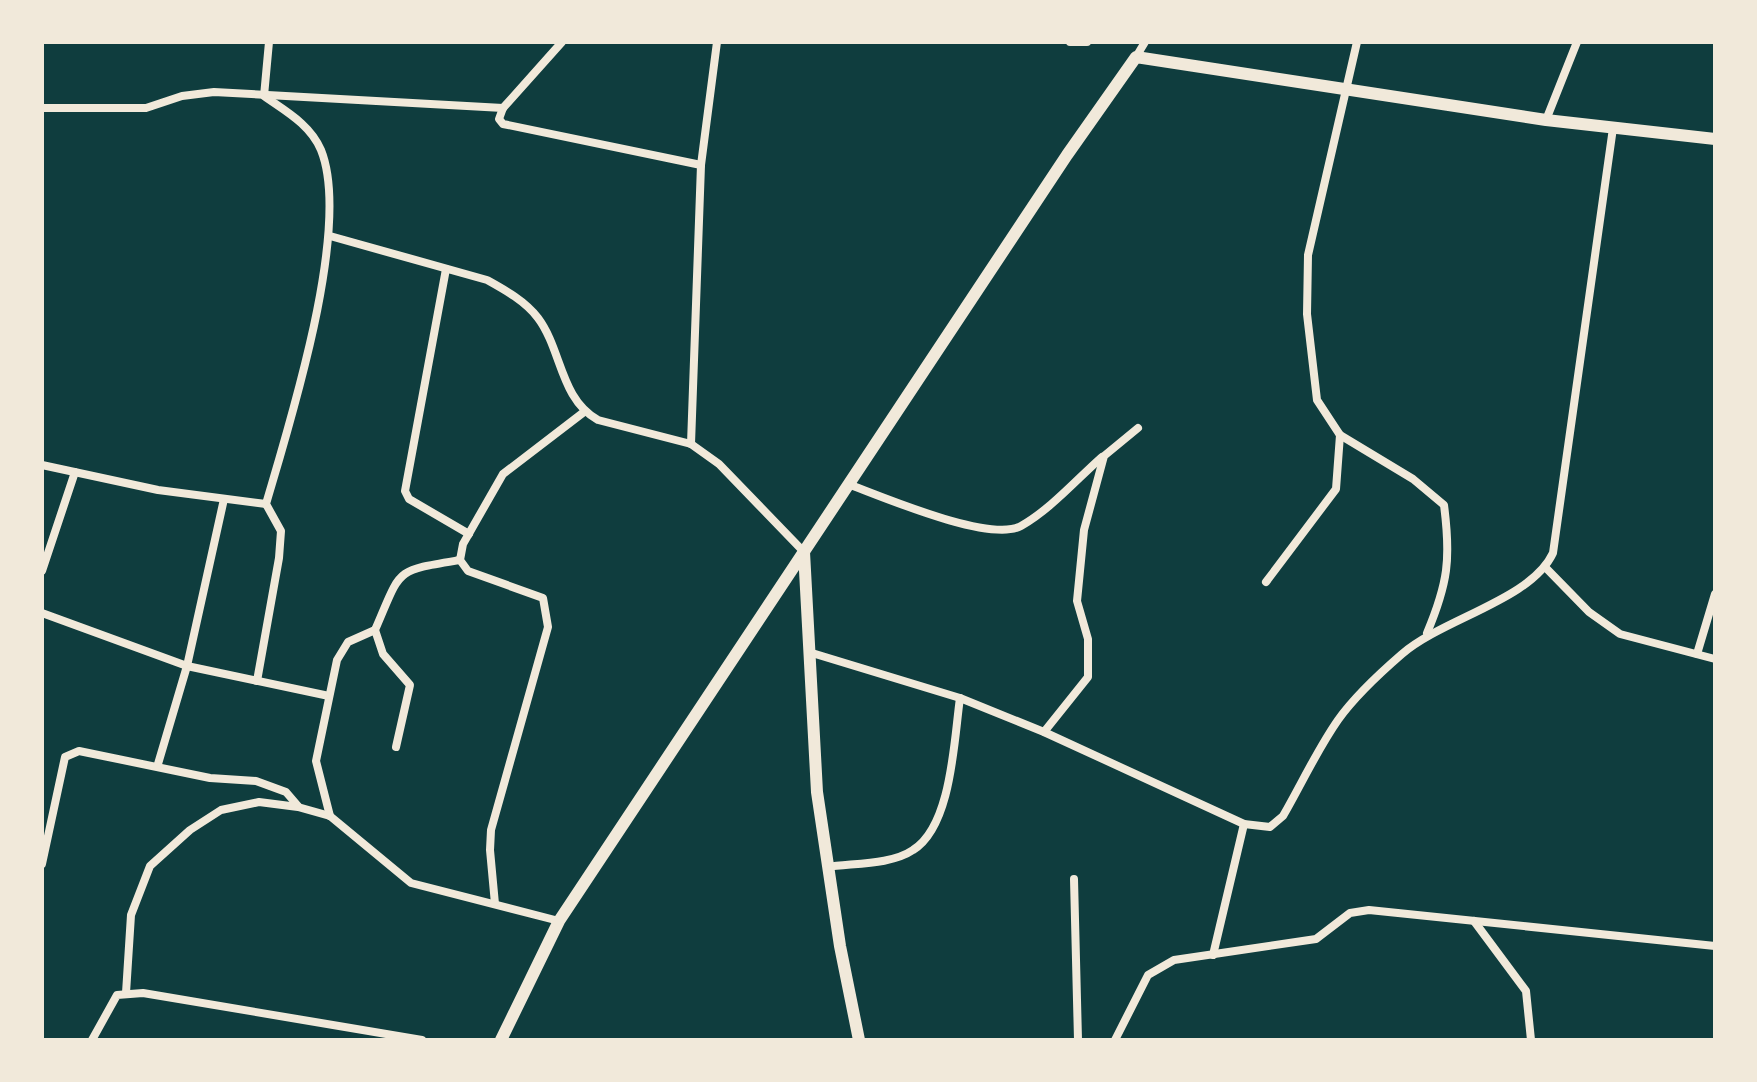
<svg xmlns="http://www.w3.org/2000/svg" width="1757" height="1082" viewBox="0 0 1757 1082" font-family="'Fira Sans',sans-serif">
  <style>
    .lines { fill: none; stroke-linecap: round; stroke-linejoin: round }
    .minor { stroke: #f1e9da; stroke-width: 8 }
    .tertiary { stroke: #f1e9da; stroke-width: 12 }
  </style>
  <rect width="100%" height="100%" fill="#0f3d3e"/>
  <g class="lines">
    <g class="minor">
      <path d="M562 42 503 108 499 119 503 124 701 165"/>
      <path d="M1070 42H1087"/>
      <path d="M1136 57 1145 42"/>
      <path d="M42 108H146L182 96 214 92 503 108"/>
      <path d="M1546 120 1577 42"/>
      <path d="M330 236 487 280C505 290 525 301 538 318 562 350 560 399 598 420L691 444 719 464 804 552"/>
      <path d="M446 269 405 491 409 499 469 534"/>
      <path d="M1340 435 1413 479 1444 505C1451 559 1448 583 1427 633"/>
      <path d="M691 444 701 165 717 42"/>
      <path d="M42 465 158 490 266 504"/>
      <path d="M848 484C883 497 990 543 1021 526 1051 509 1077 479 1102 457"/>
      <path d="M1546 568 1589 612 1620 634 1715 659"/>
      <path d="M42 571 75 472"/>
      <path d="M1266 582 1336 489 1340 435 1317 400 1307 314 1308 255 1357 42"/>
      <path d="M42 613 187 666 329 696"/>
      <path d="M812 653 960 698 1044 732 1244 824 1270 827 1283 816C1301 785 1317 750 1338 720 1355 696 1380 673 1402 654 1444 618 1531 600 1553 553L1613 128"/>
      <path d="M1697 654 1715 594"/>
      <path d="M257 681 279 558 281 531 266 504C290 422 352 227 321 150 310 124 285 111 264 96L269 42"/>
      <path d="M1044 732 1088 677V639L1077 601 1084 530 1104 456 1138 428"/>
      <path d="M396 747 410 685 383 654 375 630C402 568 393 571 460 560"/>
      <path d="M158 764 187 666 224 499"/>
      <path d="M330 816 316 761 337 660 348 642 375 630"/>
      <path d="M42 864 65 757 79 751 210 778 256 781 286 792 298 806"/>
      <path d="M827 867C853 863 891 865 913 850 952 826 954 739 960 698"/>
      <path d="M1074 879 1078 1040"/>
      <path d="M495 904 490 850 491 830 548 627 543 598 468 571 460 560 463 544 503 474 584 412"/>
      <path d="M1474 921 1526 991 1531 1040"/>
      <path d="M1213 955 1244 824"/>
      <path d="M126 993 131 915 150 866 190 830 221 810 259 802 298 807 330 816 411 883 559 921"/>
      <path d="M92 1040 117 995 143 993 422 1040"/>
      <path d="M1115 1040 1148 975 1174 960 1316 939 1350 913 1369 910 1715 946"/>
    </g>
    <g class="tertiary">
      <path d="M804 552 817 792 840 946 859 1040"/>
      <path d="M501 1040 559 921 1067 155 1136 57 1546 120 1715 139"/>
    </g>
  </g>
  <rect width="1757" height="1082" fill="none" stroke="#f1e9da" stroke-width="88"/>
</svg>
